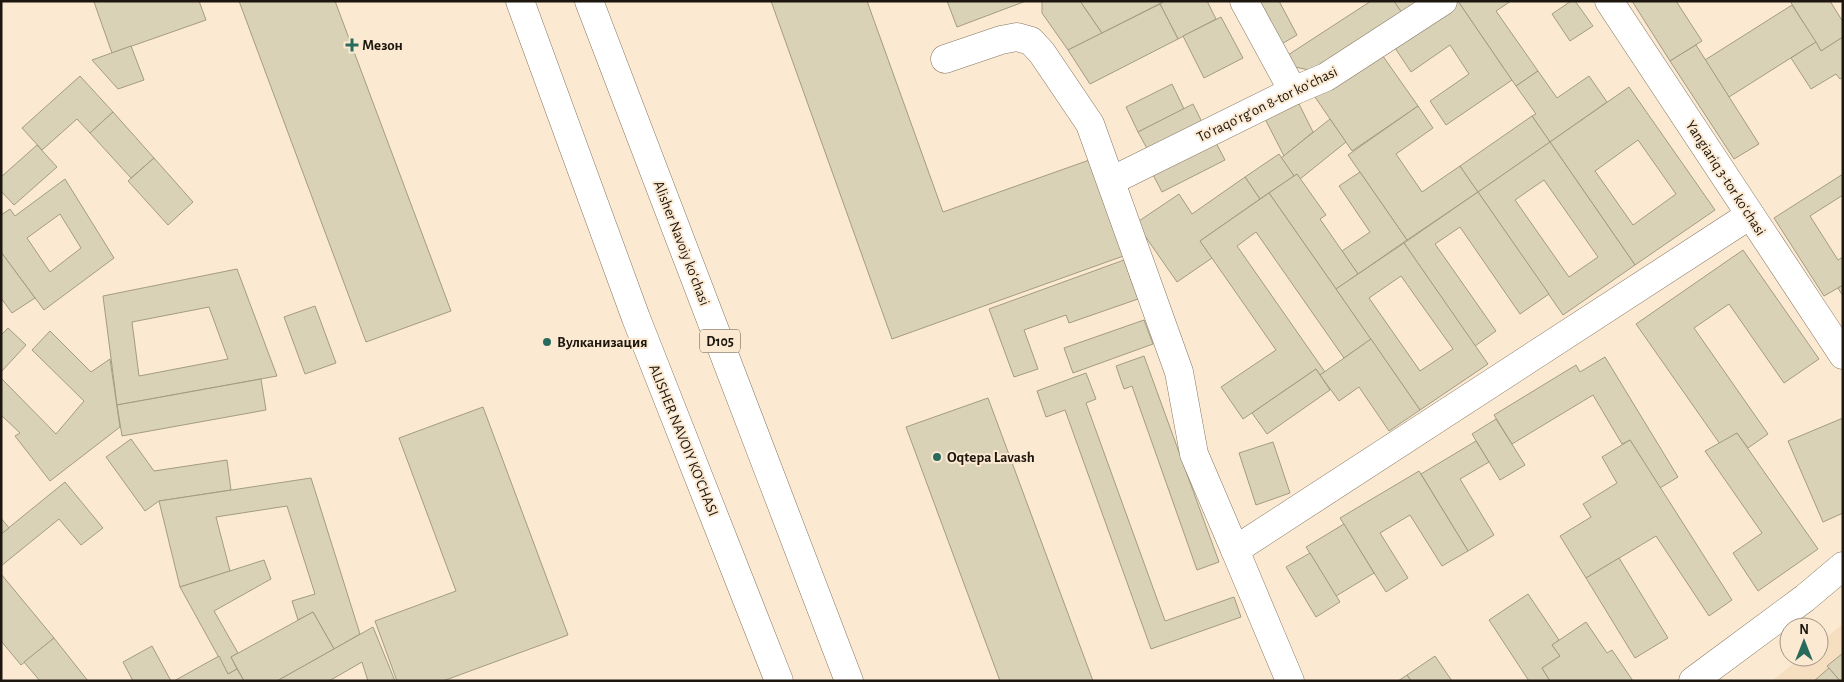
<svg xmlns="http://www.w3.org/2000/svg" width="1844" height="682" viewBox="0 0 1844 682" font-family="'Alegreya Sans',sans-serif">
  <style>
    .built { fill: #f6dfc1 }
    .building { fill: #d9d2b7; stroke: #a39c83; fill-rule: evenodd }
    .lines { fill: none; stroke-linecap: round; stroke-linejoin: round }
    .minor-casing { stroke: #857560; stroke-width: 29 }
    .major-casing { stroke: #857560; stroke-width: 29 }
    .minor { stroke: #fff; stroke-width: 28 }
    .major { stroke: #fff; stroke-width: 28 }
    .poi-dot { fill: #286b5c; stroke: #fbe9d2; stroke-width: 2 }
    .labels { text-anchor: middle; stroke-width: 4; stroke-linejoin: round; paint-order: stroke }
    .shield { fill: #fbe9d2; stroke: #5f5549; stroke-width: 1 }
    .shield-label { font-size: 14px; font-weight: bold; fill: #1c160e }
    .poi-label { font-size: 15px; font-weight: bold; fill: #1c160e; stroke: #fbe9d2; text-anchor: start }
    .street-label { font-size: 15px; fill: #1c160e; stroke: #fbe9d2 }
  </style>
  <rect width="100%" height="100%" fill="#fbe9d2"/>
  <path class="built" d="M1843 624V681H1772L1801 657H1819V643Z"/>
  <g class="building">
    <path d="M97 1H199L206 20 112 53 94 2Z"/>
    <path d="M239 1H335L451 311 366 342Z"/>
    <path d="M771 1H867L943 212 1095 158 1129 254 892 339Z"/>
    <path d="M947 1H1026L957 27Z"/>
    <path d="M1042 1H1080L1102 33 1068 50 1042 13Z"/>
    <path d="M1080 1H1165L1102 33Z"/>
    <path d="M1165 1H1207L1216 19 1178 39 1160 4Z"/>
    <path d="M1246 1H1279L1297 35 1273 49Z"/>
    <path d="M1371 1H1394L1402 13 1314 71 1295 67 1288 55Z"/>
    <path d="M1394 1H1434L1406 19Z"/>
    <path d="M1450 1H1458L1512 80 1446 125 1430 101 1469 74 1450 45 1411 72 1391 42Z"/>
    <path d="M1458 1H1511L1496 11 1538 71 1516 86Z"/>
    <path d="M1571 1H1575L1593 26 1570 41 1552 14Z"/>
    <path d="M1632 1H1676L1702 41 1670 61Z"/>
    <path d="M1790 1H1830L1843 22V37L1821 51Z"/>
    <path d="M1160 4 1178 39 1090 84 1068 50Z"/>
    <path d="M1792 5 1816 42 1729 97 1705 60Z"/>
    <path d="M1221 17 1243 58 1204 78 1183 36Z"/>
    <path d="M1843 37V77L1840 79 1836 74 1811 89 1791 58 1816 42 1821 51Z"/>
    <path d="M1696 45 1759 144 1734 159 1670 61Z"/>
    <path d="M131 46 144 80 118 89 92 60Z"/>
    <path d="M1380 52 1418 106 1352 151 1315 97Z"/>
    <path d="M1538 71 1557 98 1589 76 1607 102 1550 142 1532 116 1536 114 1516 86Z"/>
    <path d="M80 76 113 112 90 133 77 119 42 150 22 128Z"/>
    <path d="M1172 84 1184 109 1138 132 1126 107Z"/>
    <path d="M1629 87 1715 210 1635 265 1550 142ZM1638 140 1676 194 1633 225 1595 171Z"/>
    <path d="M1296 98 1313 132 1284 156 1263 115Z"/>
    <path d="M1193 104 1204 126 1150 154 1138 132Z"/>
    <path d="M1418 106 1433 128 1396 154 1422 192 1460 166 1478 192 1407 240 1348 155Z"/>
    <path d="M113 112 154 158 131 178 90 133Z"/>
    <path d="M1532 116 1550 142 1478 192 1460 166Z"/>
    <path d="M1330 119 1346 142 1300 179 1297 174 1294 176 1281 158Z"/>
    <path d="M1213 137 1225 160 1162 192 1150 169Z"/>
    <path d="M1550 142 1635 265 1563 315 1478 192ZM1544 180 1598 257 1569 277 1515 200Z"/>
    <path d="M37 145 57 167 14 205 1 191V177Z"/>
    <path d="M1279 154 1294 176 1260 199 1245 177Z"/>
    <path d="M154 158 193 202 168 225 128 181Z"/>
    <path d="M1360 172 1407 240 1358 274 1342 251 1370 232 1339 186Z"/>
    <path d="M1297 174 1326 215 1320 219 1358 274 1336 289 1269 193Z"/>
    <path d="M1843 174V195L1810 216 1838 260 1843 257V285L1824 296 1774 218Z"/>
    <path d="M1245 177 1260 199 1200 241 1212 258 1177 282 1136 223 1179 194 1192 214Z"/>
    <path d="M65 179 114 258 44 310 1 252V215L10 209 15 216ZM60 214 81 248 50 272 27 238Z"/>
    <path d="M1478 192 1549 294 1520 314 1460 227 1435 244 1496 331 1475 346 1404 243Z"/>
    <path d="M1269 193 1371 339 1344 358 1256 232 1237 246 1325 372 1320 375 1316 369 1243 419 1221 387 1276 350 1200 241Z"/>
    <path d="M1404 243 1488 364 1420 410 1336 289ZM1401 276 1453 349 1420 371 1369 298Z"/>
    <path d="M1743 250 1819 359 1784 383 1729 304 1694 328 1768 434 1748 448 1737 433 1720 444 1636 324Z"/>
    <path d="M1 252 35 298 12 313 1 298Z"/>
    <path d="M1124 260 1138 299 1069 323 1066 315 1024 330 1038 369 1014 377 989 309Z"/>
    <path d="M237 269 277 376 117 405 103 296ZM209 307 228 359 139 376 132 322Z"/>
    <path d="M1843 285V296L1838 288Z"/>
    <path d="M315 306 336 363 305 374 284 317Z"/>
    <path d="M1144 320 1153 344 1073 373 1064 348Z"/>
    <path d="M8 328 26 345 1 372V335Z"/>
    <path d="M50 331 91 372 110 359 120 427 50 481 15 436 20 433 1 415V378L56 434 84 401 32 350Z"/>
    <path d="M1371 339 1420 410 1389 431 1359 387 1339 401 1320 375Z"/>
    <path d="M1144 356 1219 562 1197 570 1132 386 1124 389 1116 366Z"/>
    <path d="M1605 357 1678 477 1660 488 1630 440 1622 444 1593 395 1512 444 1494 415 1576 365 1580 372Z"/>
    <path d="M1316 369 1330 390 1267 434 1252 413Z"/>
    <path d="M1086 373 1096 399 1086 403 1165 621 1234 597 1241 617 1151 649 1065 410 1046 417 1037 391Z"/>
    <path d="M261 379 266 410 122 436 117 405Z"/>
    <path d="M988 398 1093 681H1000L906 427Z"/>
    <path d="M483 407 568 635 443 681H397L375 621 456 591 399 438Z"/>
    <path d="M1843 418V513L1823 522 1788 441Z"/>
    <path d="M1496 419 1525 465 1500 480 1472 434Z"/>
    <path d="M1737 433 1818 549 1758 591 1733 553 1762 533 1705 451Z"/>
    <path d="M131 439 154 471 227 460 231 490 159 501 145 511 106 457Z"/>
    <path d="M1630 440 1732 600 1709 616 1656 536 1586 578 1560 536 1591 517 1583 504 1617 483 1602 457Z"/>
    <path d="M1476 441 1489 462 1460 479 1494 535 1468 551 1421 474Z"/>
    <path d="M1273 442 1290 493 1256 505 1239 453Z"/>
    <path d="M1419 471 1468 551 1442 566 1410 515 1380 533 1408 578 1386 592 1340 518Z"/>
    <path d="M311 478 360 634 334 649 313 612 298 620 292 601 315 594 287 506 216 517 230 571 180 587 159 501Z"/>
    <path d="M65 482 103 528 81 545 59 519 1 566V534Z"/>
    <path d="M1 518 9 528 1 534Z"/>
    <path d="M1344 524 1374 573 1336 596 1306 547Z"/>
    <path d="M1310 553 1340 602 1316 617 1286 567Z"/>
    <path d="M1619 558 1668 638 1635 658 1586 578Z"/>
    <path d="M264 560 271 579 214 611 238 653 231 657 237 669 228 674 180 587Z"/>
    <path d="M1 574 54 638 21 665 1 641Z"/>
    <path d="M1528 594 1559 640 1552 645 1560 656 1542 668 1550 681H1529L1489 620Z"/>
    <path d="M313 612 334 649 277 681H244L231 657Z"/>
    <path d="M1586 622 1607 653 1612 650 1633 681H1550L1542 668 1560 656 1552 645Z"/>
    <path d="M373 627 395 681H368L362 662 329 681H277Z"/>
    <path d="M54 638 88 681H40L24 662Z"/>
    <path d="M152 646 171 681H133L123 662Z"/>
    <path d="M1843 653V681H1840L1827 666Z"/>
    <path d="M219 656 228 674 237 669 244 681H174Z"/>
    <path d="M1435 656 1452 681H1411L1407 675Z"/>
    <path d="M1829 668 1840 681H1814Z"/>
    <path d="M1407 675 1411 681H1398Z"/>
  </g>
  <g class="lines">
    <g class="minor-casing">
      <g id="minor">
        <path d="M1244 1 1293 91"/>
        <path d="M1609 1 1843 355"/>
        <path d="M945 59 1001 40 1017 37 1031 41 1042 53 1090 124 1179 372 1194 454 1235 550 1750 215"/>
        <path d="M1111 181 1293 91 1326 77 1443 1"/>
        <path d="M1235 550 1290 681"/>
        <path d="M1693 681 1805 598 1843 566"/>
      </g>
    </g>
    <g class="major-casing">
      <g id="major">
        <path d="M520 1 636 318 779 681"/>
        <path d="M589 1 849 681"/>
      </g>
    </g>
    <use href="#minor" class="minor"/>
    <use href="#major" class="major"/>
  </g>
  <g class="poi-dot">
    <path d="M349.5 37.5h5v5h5v5h-5v5h-5v-5h-5v-5h5z"/>
    <circle cx="547" cy="342" r="5"/>
    <circle cx="937" cy="457" r="5"/>
  </g>
  <g class="labels">
    <rect class="shield" x="700" y="329.5" width="40" height="23" rx="4"/>
    <g class="shield-label">
      <text x="720" y="346">D105</text>
    </g>
    <g class="poi-label">
      <text x="362" y="50">Мезон</text>
      <text x="557" y="347">Вулканизация</text>
      <text x="947" y="462">Oqtepa Lavash</text>
    </g>
    <g class="street-label">
      <text transform="translate(1267 104) rotate(-26)" y="5">Toʻraqoʻrgʻon 8-tor koʻchasi</text>
      <text transform="translate(1726 178) rotate(57)" y="5">Yangiariq 3-tor koʻchasi</text>
      <text transform="translate(682 243) rotate(69)" y="5">Alisher Navoiy koʻchasi</text>
      <text transform="translate(684 440) rotate(68)" y="5">ALISHER NAVOIY KO'CHASI</text>
    </g>
  </g>
  <rect width="1844" height="682" fill="none" stroke="#1c160e" stroke-width="5"/>
  <g transform="translate(1804 642)"><circle r="24" fill="#fbe9d2" stroke="#a29584"/>
  <path d="M0-4L9 19L0 12L-9 19Z" fill="#286b5c"/>
  <text y="-8" font-size="14" font-weight="bold" text-anchor="middle" fill="#1c160e">N</text>
  </g>
</svg>
